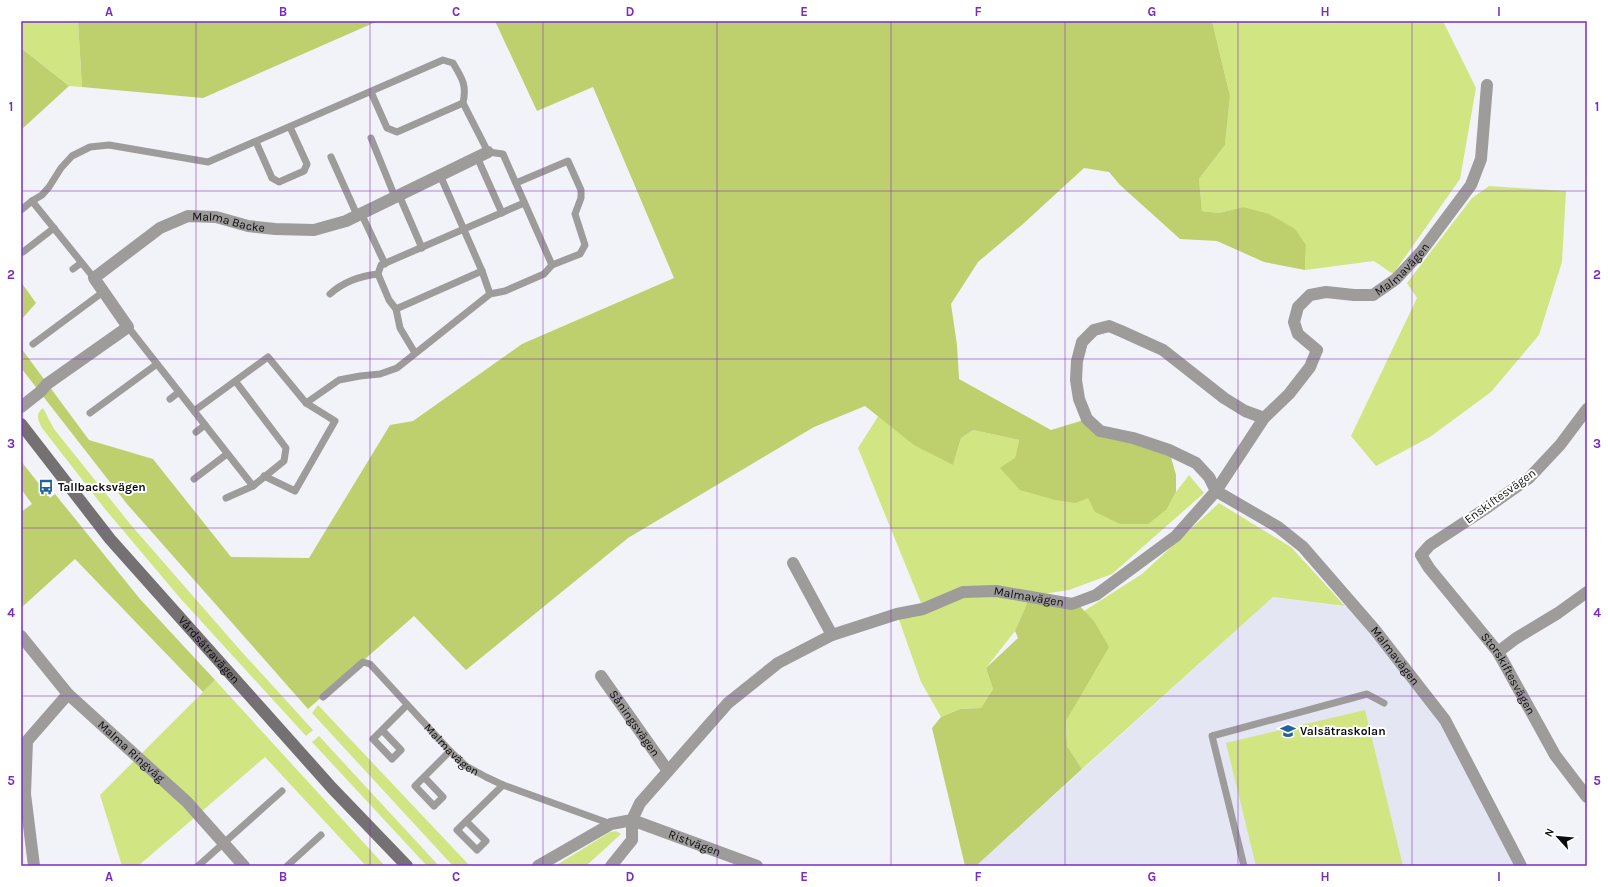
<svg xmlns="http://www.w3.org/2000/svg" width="1608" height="887" viewBox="0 0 1608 887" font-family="Karla,sans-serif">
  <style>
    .built { fill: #e4e7f3 }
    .green { fill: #d1e583 }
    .forest { fill: #bdd06d }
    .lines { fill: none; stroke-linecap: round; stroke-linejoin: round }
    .lane { stroke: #9e9b9b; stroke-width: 7 }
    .street { stroke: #9e9b9b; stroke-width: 12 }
    .secondary { stroke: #757071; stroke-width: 12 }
    .grid { fill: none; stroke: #7b2cbf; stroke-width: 1; stroke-opacity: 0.55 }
    .labels { text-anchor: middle; stroke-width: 4; stroke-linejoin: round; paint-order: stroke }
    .street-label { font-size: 12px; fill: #0b0b0d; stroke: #fff }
    .poi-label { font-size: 12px; font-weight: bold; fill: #0b0b0d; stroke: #fff; text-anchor: start }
    .neatline { fill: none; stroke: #7b2cbf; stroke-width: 1.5 }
    .grid-label { font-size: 13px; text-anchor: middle; font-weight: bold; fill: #7b2cbf }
  </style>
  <rect width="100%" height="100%" fill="#f2f3f9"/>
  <path class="built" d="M1273 597 1356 608 1445 720 1521 866H976Z"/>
  <g class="green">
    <path d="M21 21 78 22 82 87 69 86 21 48Z"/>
    <path d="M1212 21H1443L1476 88 1460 179 1393 274 1374 261 1305 270 1306 245 1243 207 1219 213 1202 211 1199 179 1225 145 1230 96Z"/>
    <path d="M1489 186 1566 191 1562 262 1539 335 1491 392 1430 437 1376 466 1351 436 1417 298 1407 283 1472 198Z"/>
    <path d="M884 407 953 465 961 438 973 430 1019 440 1015 458 1088 498 1167 509 1176 492 1189 475 1204 493 1112 574 1069 590 1030 596 1015 631 986 668 993 689 981 708 960 709 941 717 921 682 897 614 921 603 858 448Z"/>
    <path d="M43 408 54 429 131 525 240 650 313 730 306 736 180 598 105 509 42 428C38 420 35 414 43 408Z"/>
    <path d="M1219 503 1291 547 1345 606 1273 597 1082 769 1067 746 1066 721 1086 685 1094 621 1084 611 1142 574Z"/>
    <path d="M215 680 385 866H366L265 757 138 866H122L100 795Z"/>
    <path d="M318 705 470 866H453L312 713Z"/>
    <path d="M1365 710 1403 866H1256L1226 743Z"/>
    <path d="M319 736 439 866H427L312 742Z"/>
    <path d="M616 831 621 834 586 866H555L610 832Z"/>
  </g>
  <g class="forest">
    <path d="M78 21H378L203 98 82 87Z"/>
    <path d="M495 21H1212L1230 96 1225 145 1199 179 1202 211 1219 213 1243 207 1269 214 1295 229 1306 245 1305 270 1264 262 1217 241 1180 239 1120 185 1109 172 1084 168 1023 224 978 262 951 304 957 345 959 379 1051 430 1087 419 1100 431 1169 450 1176 475V492L1167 509 1148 524H1120L1095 512 1088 498 1076 503 1055 500 1020 490 1000 468 1015 458 1019 440 973 430 961 438 953 465 914 445 865 406 814 427 628 538 466 670 414 616 308 709 127 504 21 368V348L89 440 153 459 231 557 309 558 390 425 413 421 522 344 674 278 593 87 537 111Z"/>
    <path d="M21 48 69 86 21 130Z"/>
    <path d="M21 282 36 303 21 320Z"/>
    <path d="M21 461 50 498 55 494 140 599 215 680 203 692 75 559 21 608V512L32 504 21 489Z"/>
    <path d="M1030 596 1076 602 1094 621 1109 647 1066 721 1067 746 1082 769 976 866H965L932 728 941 717 960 709 981 708 993 689 986 668 1018 638 1015 631Z"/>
  </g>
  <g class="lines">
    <g class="lane">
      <path d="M371 92 387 128 397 132 463 103"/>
      <path d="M371 138 395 197"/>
      <path d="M256 142 272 178 279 182 304 171 307 164 290 127"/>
      <path d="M331 157 357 215"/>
      <path d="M477 157 502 213"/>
      <path d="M399 195 422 248"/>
      <path d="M21 210 32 201"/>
      <path d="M361 213 385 264"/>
      <path d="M23 252 54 228"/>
      <path d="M73 269 81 263"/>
      <path d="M482 271 490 294"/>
      <path d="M94 278 32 201 42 195 49 187 61 168 72 156 90 147 109 145 208 162 443 60 453 63C462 78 467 85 463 103L488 152 503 154 552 265"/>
      <path d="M330 294C343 282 360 276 378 274"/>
      <path d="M396 309 482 271 440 175"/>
      <path d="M128 327 253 486 284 461 286 448 236 382"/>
      <path d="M33 344 103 292"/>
      <path d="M415 353 400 328 396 309 389 300 378 274 381 265 524 203"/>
      <path d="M170 399 179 392"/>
      <path d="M306 403 339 380 360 376 380 374 397 368 490 294 505 291 544 274 552 265 580 254 585 245 575 214 581 198V190L568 161 516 183"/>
      <path d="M194 411 268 357 306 403 335 421 295 491 264 476"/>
      <path d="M90 413 157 364"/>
      <path d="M196 432 205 425"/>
      <path d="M194 479 227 454"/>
      <path d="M226 498 253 486"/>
      <path id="s1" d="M323 697 363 662 370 664 450 751 466 766 486 777 503 785 611 824"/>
      <path d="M382 730 401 750 392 759 373 739 407 705"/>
      <path d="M424 777 443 797 434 806 415 786 450 751"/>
      <path d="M466 821 486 841 477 850 457 830 503 785"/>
      <path d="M198 866 282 791"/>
      <path d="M287 866 321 835"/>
      <path d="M1244 866 1212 736 1367 694 1384 703"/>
    </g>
    <g class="street">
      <path id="s2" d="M21 407 40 392 47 384 128 327 94 278 160 228 188 216 216 217 248 226 275 229 314 230 346 221 488 152"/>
      <path id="s3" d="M1587 409 1560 445 1529 478 1485 509 1430 545 1421 555 1429 568 1498 652 1555 755 1587 797"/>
      <path id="s4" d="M1264 418 1245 411 1224 398 1163 350 1121 331 1109 326 1094 330 1082 342 1077 361 1076 380 1079 399 1087 419 1100 431 1133 438 1169 450 1196 463 1209 477 1216 491 1278 527 1303 547 1375 630 1445 720 1521 866"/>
      <path d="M793 563 832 635"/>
      <path id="s5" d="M21 636 68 694 187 802 244 866"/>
      <path d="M1498 652 1515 639 1558 613 1587 592"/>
      <path id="s6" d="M601 676 668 771"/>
      <path d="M34 866 25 794 27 741 68 694"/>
      <path id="s7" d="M538 866 611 824 632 820 640 803 728 703 778 663 832 635 897 614 923 609 963 592 996 591 1072 604 1096 595 1176 536 1216 491 1264 418 1289 394 1310 367 1317 350 1298 334 1294 322 1298 307 1310 295 1326 292 1354 295H1373L1396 279 1421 252 1471 185 1481 159 1487 85"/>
      <path id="s8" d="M611 866 632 840V820L757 866"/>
    </g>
    <path class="secondary" id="s9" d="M21 424 110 539 332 788 407 866"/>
  </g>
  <path class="grid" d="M196 21V866M370 21V866M543 21V866M717 21V866M891 21V866M1065 21V866M1238 21V866M1412 21V866M21 191H1587M21 359H1587M21 528H1587M21 696H1587"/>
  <defs>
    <g id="bus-bare" transform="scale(1.2)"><path d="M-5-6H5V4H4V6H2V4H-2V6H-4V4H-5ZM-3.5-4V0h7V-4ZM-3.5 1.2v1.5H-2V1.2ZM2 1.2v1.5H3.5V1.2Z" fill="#216499" stroke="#fff" stroke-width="2.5" paint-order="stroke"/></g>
    <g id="school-bare" transform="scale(1.2)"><path d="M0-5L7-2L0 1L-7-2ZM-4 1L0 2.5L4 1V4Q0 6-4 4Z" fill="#216499" stroke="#fff" stroke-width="2.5" paint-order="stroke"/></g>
  </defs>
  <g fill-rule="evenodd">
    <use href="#bus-bare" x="46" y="487"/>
    <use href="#school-bare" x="1288" y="731"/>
  </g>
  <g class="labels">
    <g class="street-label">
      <text dy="4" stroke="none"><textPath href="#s2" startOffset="348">Malma Backe</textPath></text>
      <text dy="4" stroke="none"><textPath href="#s7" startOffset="1163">Malmavägen</textPath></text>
      <text transform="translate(1500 496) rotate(-36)" y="4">Enskiftesvägen</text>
      <text dy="4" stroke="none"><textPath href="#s7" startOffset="587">Malmavägen</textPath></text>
      <text dy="4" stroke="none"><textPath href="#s9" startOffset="294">Vårdsätravägen</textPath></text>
      <text dy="4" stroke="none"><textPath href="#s4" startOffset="694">Malmavägen</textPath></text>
      <text dy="4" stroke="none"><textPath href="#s3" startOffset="371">Storskiftesvägen</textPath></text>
      <text dy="4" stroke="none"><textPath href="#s6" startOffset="58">Såningsvägen</textPath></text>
      <text dy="4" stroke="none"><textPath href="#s1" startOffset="179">Malmavägen</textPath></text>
      <text dy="4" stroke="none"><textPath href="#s5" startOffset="160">Malma Ringväg</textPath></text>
      <text dy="4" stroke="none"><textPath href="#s8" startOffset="120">Ristvägen</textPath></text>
    </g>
    <g class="poi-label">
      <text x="58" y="491">Tallbacksvägen</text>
      <text x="1300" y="735">Valsätraskolan</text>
    </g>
  </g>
  <rect width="1608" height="887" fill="none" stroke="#ffffff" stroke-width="44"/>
  <g transform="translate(1558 837) rotate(297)" stroke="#ffffff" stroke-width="3" paint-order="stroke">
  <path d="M0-3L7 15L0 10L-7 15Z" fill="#0b0b0d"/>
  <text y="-6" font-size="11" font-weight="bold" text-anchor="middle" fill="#0b0b0d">N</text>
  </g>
  <rect x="22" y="22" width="1564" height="843" class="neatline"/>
  <g class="grid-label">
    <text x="109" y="16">A</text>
    <text x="283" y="16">B</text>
    <text x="456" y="16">C</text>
    <text x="630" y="16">D</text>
    <text x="804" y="16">E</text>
    <text x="978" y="16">F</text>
    <text x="1152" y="16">G</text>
    <text x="1325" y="16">H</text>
    <text x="1499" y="16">I</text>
    <text x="11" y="111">1</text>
    <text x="1597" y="111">1</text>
    <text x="11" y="279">2</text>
    <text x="1597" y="279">2</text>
    <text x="11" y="448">3</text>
    <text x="1597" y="448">3</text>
    <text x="11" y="617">4</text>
    <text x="1597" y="617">4</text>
    <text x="11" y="785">5</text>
    <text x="1597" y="785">5</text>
    <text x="109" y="881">A</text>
    <text x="283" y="881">B</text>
    <text x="456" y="881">C</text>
    <text x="630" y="881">D</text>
    <text x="804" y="881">E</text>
    <text x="978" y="881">F</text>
    <text x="1152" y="881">G</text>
    <text x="1325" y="881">H</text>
    <text x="1499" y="881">I</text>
  </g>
</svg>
